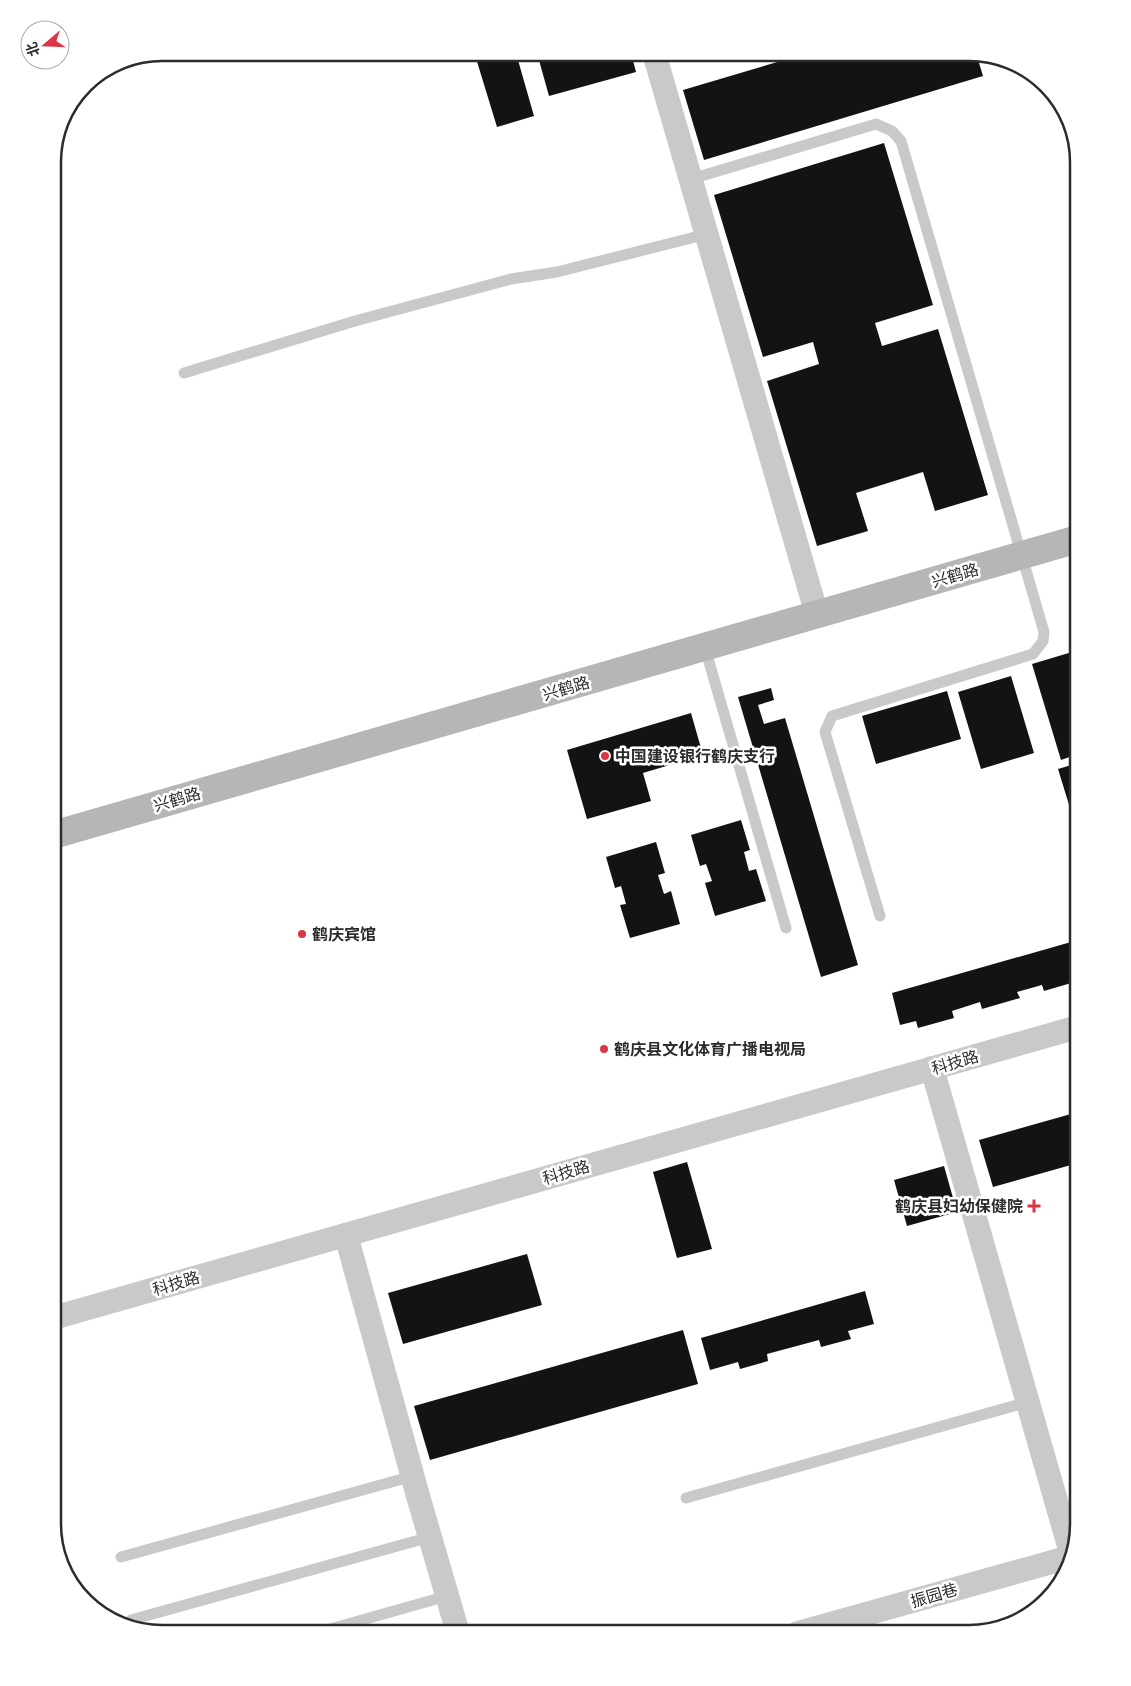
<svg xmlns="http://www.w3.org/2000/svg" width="1131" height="1686" viewBox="0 0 1131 1686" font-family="Rubik,'Noto Sans SC',sans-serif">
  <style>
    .building { fill: #131313 }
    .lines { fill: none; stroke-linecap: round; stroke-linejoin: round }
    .lane { stroke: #c9c9c9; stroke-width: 11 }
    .street { stroke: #c9c9c9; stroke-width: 24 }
    .secondary { stroke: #b6b6b6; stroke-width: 28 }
    .poi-dot { fill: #db3546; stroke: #fff; stroke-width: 2 }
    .labels { text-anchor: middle; stroke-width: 5; stroke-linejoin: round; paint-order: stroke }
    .street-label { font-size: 16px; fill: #2c2c2c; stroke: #fff }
    .poi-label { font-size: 16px; font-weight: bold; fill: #2c2c2c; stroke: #fff; text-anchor: start }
    .rim { fill: none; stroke: #2c2c2c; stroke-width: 2.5 }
  </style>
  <rect width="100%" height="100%" fill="#fff"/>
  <g class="building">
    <path d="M455 53H516L534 116 497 127 475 55 458 60Z"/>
    <path d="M537 53H631L636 72 549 96Z"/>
    <path d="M808 53H822L823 58 841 53H976L983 76 704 160 683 90Z"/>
    <path d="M884 143 933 305 875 323 882 346 938 329 988 495 935 511 923 472 856 493 868 531 817 546 767 381 819 364 813 342 763 357 714 195Z"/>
    <path d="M1072 652 1078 674V754L1061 760 1032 664Z"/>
    <path d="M1011 676 1034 753 981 769 958 692Z"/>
    <path d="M771 688 774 700 758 705 764 724 785 718 858 965 821 977 738 697Z"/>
    <path d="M947 691 961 739 876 764 862 716Z"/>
    <path d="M691 713 703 755 643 773 651 801 587 819 567 750Z"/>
    <path d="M1078 763V834L1058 769Z"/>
    <path d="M741 820 750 850 744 852 749 871 756 869 766 901 715 916 705 883 712 881 706 864 700 866 691 835Z"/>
    <path d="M656 842 665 873 658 875 664 894 671 891 680 924 630 938 620 905 626 904 621 886 615 888 606 857Z"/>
    <path d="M1078 940V974L1077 975 1078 981 1044 991 1042 985 1017 992 1020 998 982 1009 980 1002 952 1011 954 1018 918 1028 916 1021 900 1025 892 993Z"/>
    <path d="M1078 1112V1163L993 1187 979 1140Z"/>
    <path d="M687 1162 712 1249 677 1258 653 1172Z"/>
    <path d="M944 1166 957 1212 907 1226 894 1180Z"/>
    <path d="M527 1254 542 1305 403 1344 388 1293Z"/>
    <path d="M865 1291 874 1324 848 1331 851 1339 821 1347 819 1340 767 1354 768 1361 740 1369 738 1362 710 1370 701 1338Z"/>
    <path d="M683 1330 698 1384 430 1460 414 1406Z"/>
  </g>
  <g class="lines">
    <g class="lane">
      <path d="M691 179 876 124 892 131 901 141 1044 632 1043 641 1033 654 832 716 825 732 880 916"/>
      <path d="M184 373 355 321 511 279 557 272 707 234"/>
      <path d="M705 648 786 928"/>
      <path d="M686 1498 1028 1402"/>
      <path d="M121 1557 413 1476"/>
      <path d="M131 1620 430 1537"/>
      <path d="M316 1633 447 1596"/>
    </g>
    <g class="street">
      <path d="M654 53 817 615"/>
      <path d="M932 1068 1071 1553"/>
      <path d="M346 1235 418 1496 458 1633"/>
      <path d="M53 1318 1078 1027"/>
      <path d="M798 1633 1070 1557"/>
    </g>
    <path class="secondary" d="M53 835 1078 539"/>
  </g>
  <g class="poi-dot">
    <circle cx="605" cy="756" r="5"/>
    <circle cx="302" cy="934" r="5"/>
    <circle cx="604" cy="1049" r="5"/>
    <path d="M1031.5 1198.5h5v5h5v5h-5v5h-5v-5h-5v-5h5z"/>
  </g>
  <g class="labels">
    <g class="street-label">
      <text transform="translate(955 575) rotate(-16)" y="6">兴鹤路</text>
      <text transform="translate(566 688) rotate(-16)" y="6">兴鹤路</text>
      <text transform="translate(177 799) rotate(-16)" y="6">兴鹤路</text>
      <text transform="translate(955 1062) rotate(-16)" y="6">科技路</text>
      <text transform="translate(566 1172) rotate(-16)" y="6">科技路</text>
      <text transform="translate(176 1283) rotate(-16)" y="6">科技路</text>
      <text transform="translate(934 1595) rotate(-16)" y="6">振园巷</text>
    </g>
    <g class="poi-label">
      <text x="615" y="762">中国建设银行鹤庆支行</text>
      <text x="312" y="940">鹤庆宾馆</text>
      <text x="614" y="1055">鹤庆县文化体育广播电视局</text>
      <text x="1023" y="1212" text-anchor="end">鹤庆县妇幼保健院</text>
    </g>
  </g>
  <path d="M0 0H1131V1686H0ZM162 61H969A101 101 0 0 1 1070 162V1524A101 101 0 0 1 969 1625H162A101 101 0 0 1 61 1524V162A101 101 0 0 1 162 61Z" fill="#fff" fill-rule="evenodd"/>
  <path class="rim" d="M162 61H969A101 101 0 0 1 1070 162V1524A101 101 0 0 1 969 1625H162A101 101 0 0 1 61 1524V162A101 101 0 0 1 162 61Z"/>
  <g transform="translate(45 45) rotate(251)"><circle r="24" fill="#ffffff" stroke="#ababab"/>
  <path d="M0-4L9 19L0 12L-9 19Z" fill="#db3546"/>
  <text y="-8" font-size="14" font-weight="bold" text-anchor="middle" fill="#2c2c2c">北</text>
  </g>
</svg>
